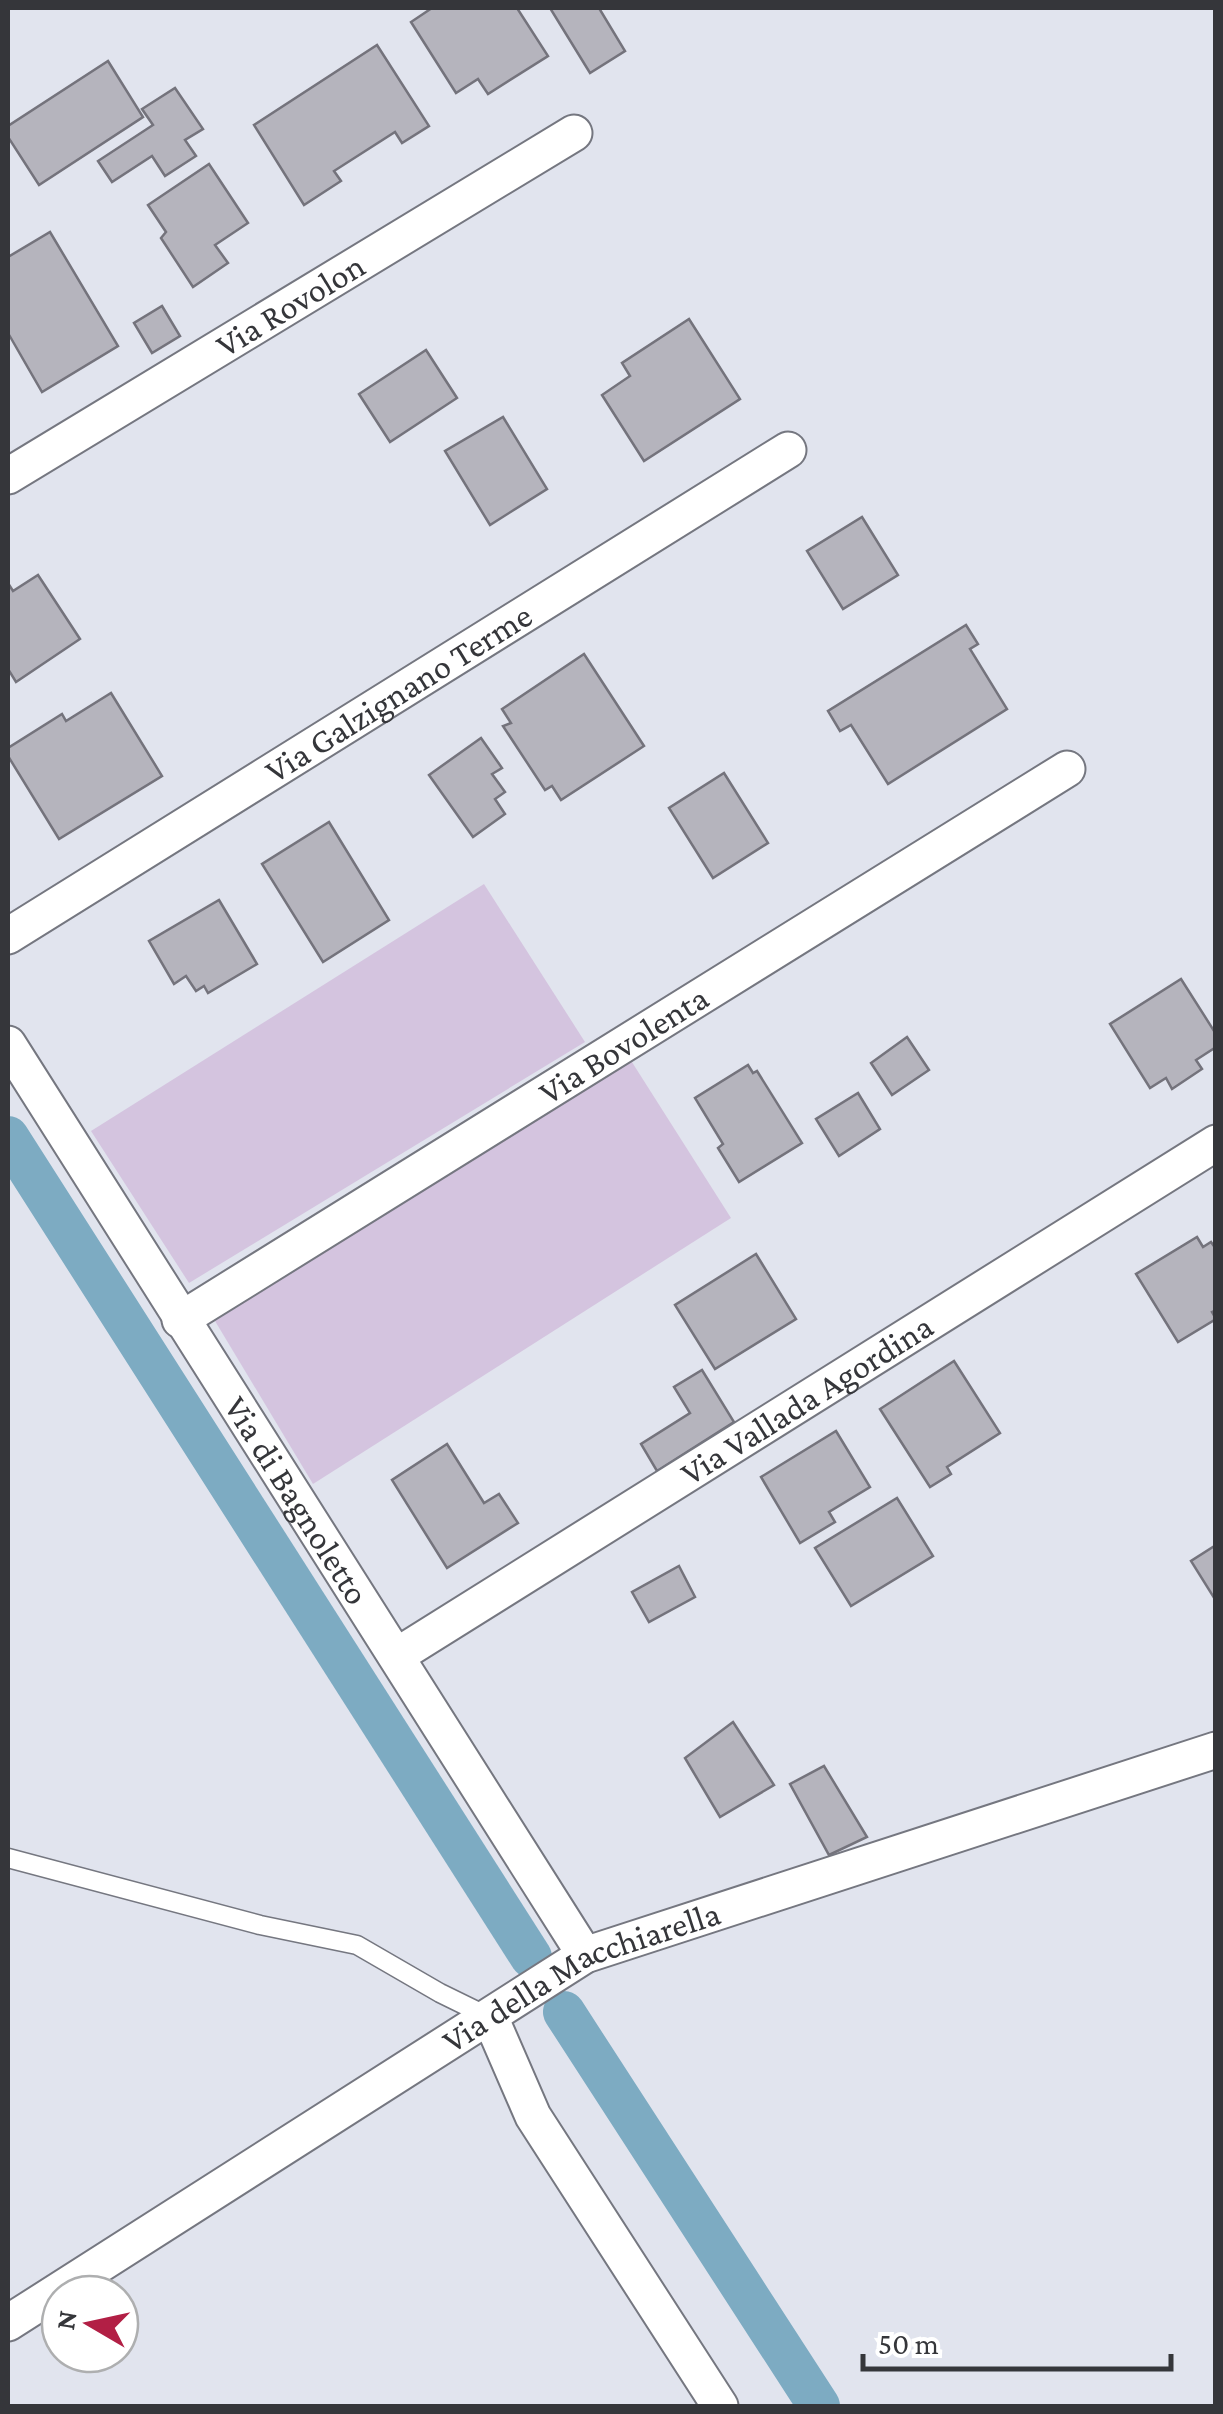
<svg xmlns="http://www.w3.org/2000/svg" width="1223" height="2414" viewBox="0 0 1223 2414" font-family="'Crimson Pro',serif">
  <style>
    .green { fill: #d4c4df }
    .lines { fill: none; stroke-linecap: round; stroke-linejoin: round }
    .canal { stroke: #7dabc2; stroke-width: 42 }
    .building { fill: #b5b4bd; stroke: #74737c; stroke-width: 2.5 }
    .service-casing { stroke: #757780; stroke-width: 21 }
    .minor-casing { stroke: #757780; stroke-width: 39 }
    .service { stroke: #fff; stroke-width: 18 }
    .minor { stroke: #fff; stroke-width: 35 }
    .labels { text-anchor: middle; stroke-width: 10; stroke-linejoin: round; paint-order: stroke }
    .street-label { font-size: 35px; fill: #35363a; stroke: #fff }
  </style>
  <rect width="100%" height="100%" fill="#e1e4ee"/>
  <g class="green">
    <path d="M484 884 585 1042 189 1283 91 1131Z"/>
    <path d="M630 1059 731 1218 313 1484 215 1321Z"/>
  </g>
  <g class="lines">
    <g class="canal">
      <path d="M8 1137 531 1957"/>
      <path d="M564 2012 819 2406"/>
    </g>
  </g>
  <g class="building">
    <path d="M432 8H517L548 56 488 94 478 79 456 93 411 22Z"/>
    <path d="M550 8H599L625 51 590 73Z"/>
    <path d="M377 45 429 126 402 143 395 132 334 171 341 181 304 205 254 125Z"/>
    <path d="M108 61 143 117 39 185 8 137V126Z"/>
    <path d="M175 88 203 129 185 140 196 156 165 176 152 156 112 182 98 161 153 125 142 109Z"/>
    <path d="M209 164 248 223 215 245 228 263 193 287 161 238 166 232 148 205Z"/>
    <path d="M50 232 118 346 42 392 8 333V257Z"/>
    <path d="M162 306 180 336 152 353 134 323Z"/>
    <path d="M689 319 740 399 644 461 602 395 630 376 622 363Z"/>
    <path d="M426 350 457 398 390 442 359 394Z"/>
    <path d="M503 417 547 489 490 525 445 451Z"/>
    <path d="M862 517 898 575 843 609 807 551Z"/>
    <path d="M38 575 80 639 16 682 8 669V583L13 591Z"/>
    <path d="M966 625 978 644 970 649 1007 709 888 784 851 725 840 731 828 711Z"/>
    <path d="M584 654 644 746 561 800 552 786 545 790 503 726 511 723 502 709Z"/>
    <path d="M111 693 162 776 59 839 8 756V748L62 714 66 721Z"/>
    <path d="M481 738 502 768 492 774 505 792 495 799 505 814 473 837 429 775Z"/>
    <path d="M724 773 768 843 713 878 669 808Z"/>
    <path d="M329 822 389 920 323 962 262 864Z"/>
    <path d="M219 900 257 964 208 993 204 986 196 991 186 976 174 984 149 941Z"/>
    <path d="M1181 979 1216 1034V1047L1196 1060 1202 1069 1172 1089 1166 1078 1150 1088 1110 1024Z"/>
    <path d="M907 1037 929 1070 892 1095 871 1063Z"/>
    <path d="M748 1065 753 1073 757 1071 802 1143 739 1182 718 1148 723 1144 695 1098Z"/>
    <path d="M858 1093 880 1129 839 1156 816 1119Z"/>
    <path d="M1197 1237 1203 1247 1211 1242 1216 1249V1310L1212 1312 1216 1319 1178 1342 1136 1274Z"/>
    <path d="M756 1254 796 1319 715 1369 675 1305Z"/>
    <path d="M954 1361 1000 1433 947 1467 951 1474 930 1487 880 1409Z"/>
    <path d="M702 1370 734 1422 657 1471 641 1444 690 1413 674 1387Z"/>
    <path d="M836 1431 870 1487 829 1512 835 1522 800 1543 761 1477Z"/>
    <path d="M447 1444 484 1503 499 1494 518 1523 447 1568 392 1480Z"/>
    <path d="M897 1498 933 1556 851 1606 815 1548Z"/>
    <path d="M1216 1545V1601L1191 1561Z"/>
    <path d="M679 1566 695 1597 649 1622 632 1592Z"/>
    <path d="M733 1722 774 1785 720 1817 685 1758Z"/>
    <path d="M824 1766 867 1837 829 1855 790 1784Z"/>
  </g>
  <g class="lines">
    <g class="service-casing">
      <path id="service" d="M8 1858 260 1925 357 1945 440 1993 489 2017"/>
    </g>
    <g class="minor-casing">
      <g id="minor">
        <path id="s1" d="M8 476 574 133"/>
        <path id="s2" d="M8 936 788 450"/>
        <path id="s3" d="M8 1044 585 1955"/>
        <path id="s4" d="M180 1320 1067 769"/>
        <path id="s5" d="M398 1655 1216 1143"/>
        <path d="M490 2017 533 2116 720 2406"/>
        <path id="s6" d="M8 2323 585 1955 1216 1750"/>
      </g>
    </g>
    <use href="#service" class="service"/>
    <use href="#minor" class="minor"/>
  </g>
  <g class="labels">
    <g class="street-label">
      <text dy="12" stroke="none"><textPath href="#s1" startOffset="330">Via Rovolon</textPath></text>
      <text dy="12" stroke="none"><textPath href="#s2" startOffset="460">Via Galzignano Terme</textPath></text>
      <text dy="12" stroke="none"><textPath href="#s4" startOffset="522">Via Bovolenta</textPath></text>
      <text dy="12" stroke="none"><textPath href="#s5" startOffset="482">Via Vallada Agordina</textPath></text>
      <text dy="12" stroke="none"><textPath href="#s3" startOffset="540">Via di Bagnoletto</textPath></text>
      <text dy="12" stroke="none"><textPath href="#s6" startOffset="672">Via della Macchiarella</textPath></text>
    </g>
  </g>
  <rect width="1223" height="2414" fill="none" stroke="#35363a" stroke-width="20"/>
  <g transform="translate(90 2324) rotate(279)"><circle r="48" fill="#ffffff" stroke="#aeafb0" stroke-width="2.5"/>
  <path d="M0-8L18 38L0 25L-18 38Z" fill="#b21f45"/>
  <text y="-15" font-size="28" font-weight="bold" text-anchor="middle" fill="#35363a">N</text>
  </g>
  <path d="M863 2354v15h308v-15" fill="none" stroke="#35363a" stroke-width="5"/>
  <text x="878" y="2354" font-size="30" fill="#35363a" stroke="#ffffff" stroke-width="8" paint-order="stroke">50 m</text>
</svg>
